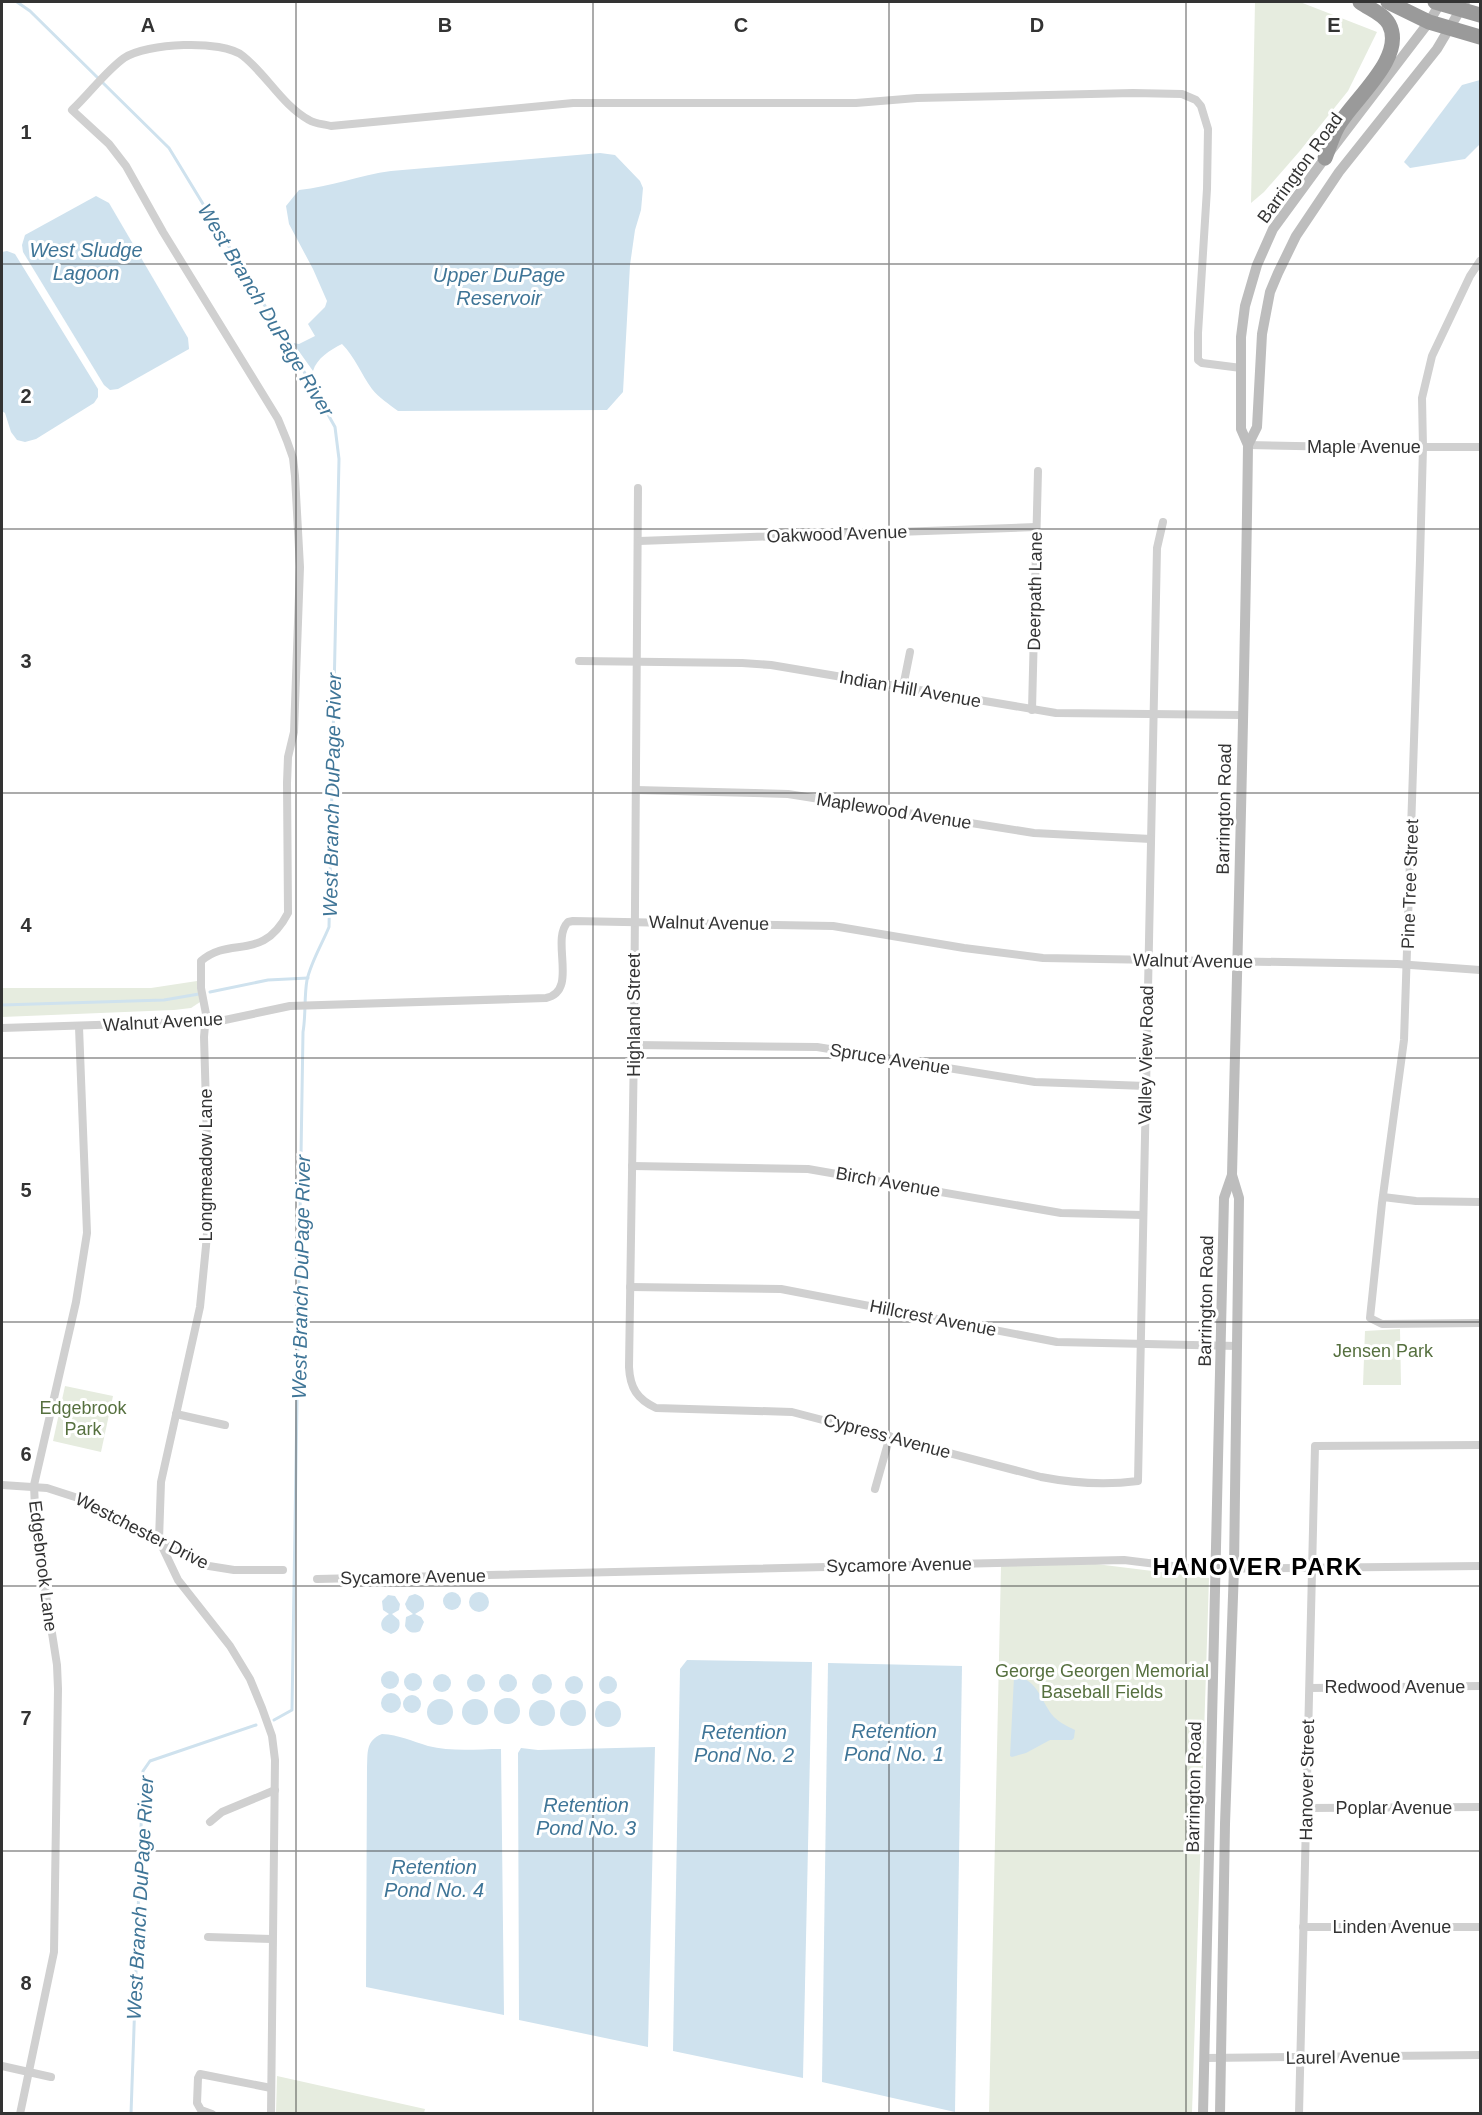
<svg xmlns="http://www.w3.org/2000/svg" width="1482" height="2115" viewBox="0 0 1482 2115" font-family="Arial,sans-serif">
  <style>
    .green { fill: #e6ecdf }
    .water { fill: #cfe2ee }
    .lines { fill: none; stroke-linecap: round; stroke-linejoin: round }
    .stream { stroke: #cfe2ee; stroke-width: 3 }
    .street { stroke: #d0d0d0; stroke-width: 8 }
    .secondary { stroke: #bdbdbd; stroke-width: 10 }
    .highway { stroke: #9a9a9a; stroke-width: 15 }
    .grid { fill: none; stroke: #333; stroke-width: 1.5; stroke-opacity: 0.55 }
    .labels { text-anchor: middle; stroke-width: 6; stroke-linejoin: round; paint-order: stroke }
    .street-label { font-size: 18px; fill: #333; stroke: #fff }
    .park-label { font-size: 18px; fill: #56703f; stroke: #fff }
    .water-label { font-size: 20px; font-style: italic; fill: #3f7597; stroke: #fff }
    .district-label { font-size: 24px; font-weight: bold; letter-spacing: 1.5px; fill: #000; stroke: #fff }
    .grid-label { font-size: 20px; text-anchor: middle; font-weight: bold; fill: #333; stroke: #fff; stroke-width: 6; stroke-linejoin: round; paint-order: stroke }
  </style>
  <rect width="100%" height="100%" fill="#fff"/>
  <g class="green">
    <path d="M1255 2H1300L1377 32 1348 91 1299 152 1264 192 1251 203Z"/>
    <path d="M197 981 200 1002 191 1008 174 1010 2 1017V988H151Z"/>
    <path d="M1400 1329 1401 1385H1363L1365 1331Z"/>
    <path d="M65 1386 113 1396 101 1452 53 1441Z"/>
    <path d="M1096 1564 1209 1578 1192 2113 989 2114 1001 1566Z"/>
    <path d="M277 2076 425 2109 424 2113H276Z"/>
  </g>
  <g class="water">
    <path d="M1480 80V144L1465 159 1410 168 1404 162 1462 85Z"/>
    <path d="M600 153 615 155 640 181 643 188 641 210 635 230 630 265 623 392 607 410 398 411C389 404 379 398 372 389 361 374 355 357 342 344 330 350 317 358 313 371L293 343 299 344 315 336 308 324 325 307 327 301 313 269 289 224 286 206 299 190C330 187 360 175 391 171Z"/>
    <path d="M96 196 109 203 188 338 189 349 118 389 110 390 104 385 23 252 22 245 25 235Z"/>
    <path d="M7 251 15 254 98 389V397L94 403 36 439 25 442 17 440 11 432 5 413 2 411V252Z"/>
    <circle cx="452" cy="1601" r="9"/>
    <circle cx="479" cy="1602" r="10"/>
    <path d="M415 1594C423 1596 426 1602 423 1609L415 1614 421 1617 424 1622 420 1631C414 1634 408 1633 405 1626L406 1617 413 1614 407 1609 405 1604 409 1596Z"/>
    <path d="M388 1595 395 1596 400 1604 399 1610 392 1614 399 1620C401 1627 398 1632 391 1634L383 1630C379 1623 382 1618 389 1614L383 1610 382 1601Z"/>
    <path d="M687 1660 812 1662 803 2078 673 2051 680 1669Z"/>
    <path d="M828 1663 962 1666 955 2112 822 2082Z"/>
    <circle cx="390" cy="1680" r="9"/>
    <circle cx="413" cy="1682" r="9"/>
    <circle cx="508" cy="1683" r="9"/>
    <circle cx="476" cy="1683" r="9"/>
    <circle cx="442" cy="1683" r="9"/>
    <circle cx="542" cy="1684" r="10"/>
    <circle cx="574" cy="1685" r="9"/>
    <circle cx="608" cy="1685" r="9"/>
    <path d="M1014 1677C1038 1677 1041 1703 1054 1717 1060 1723 1067 1726 1075 1730L1074 1738 1072 1740H1050L1026 1753 1012 1757 1010 1756Z"/>
    <circle cx="391" cy="1703" r="10"/>
    <circle cx="412" cy="1704" r="9"/>
    <circle cx="507" cy="1711" r="13"/>
    <circle cx="475" cy="1712" r="13"/>
    <circle cx="440" cy="1712" r="13"/>
    <circle cx="542" cy="1713" r="13"/>
    <circle cx="573" cy="1713" r="13"/>
    <circle cx="608" cy="1714" r="13"/>
    <path d="M382 1734C399 1735 412 1741 428 1746 451 1752 477 1749 501 1749L504 2015 366 1987 367 1769C368 1753 365 1741 382 1734Z"/>
    <path d="M655 1747 648 2047 519 2020 518 1753 521 1748 538 1750Z"/>
  </g>
  <g class="lines">
    <g class="stream">
      <path d="M17 2 30 11 169 148 293 352 335 427 339 459 329 927C322 944 311 962 307 980 304 997 306 1015 303 1032L292 1710 274 1720"/>
      <path d="M210 992 268 980 308 978"/>
      <path d="M2 1005 164 1000 199 994"/>
      <path d="M131 2114 143 1771 150 1761 256 1725"/>
    </g>
    <g class="street">
      <path d="M1480 261 1470 276 1432 356 1422 398 1423 447 1420 560 1404 1040 1382 1203 1370 1318 1382 1324 1480 1323"/>
      <path d="M1248 445 1346 447H1480"/>
      <path d="M638 488 634 1045 629 1367C630 1388 637 1399 656 1408L792 1412 1041 1477C1072 1483 1107 1485 1138 1481L1157 548 1163 522"/>
      <path d="M639 541 1036 527"/>
      <path d="M579 661 742 663 771 665 1056 713 1242 715"/>
      <path d="M903 687 910 652"/>
      <path d="M1032 710 1038 471"/>
      <path d="M636 790 788 794 1034 833 1151 839"/>
      <path d="M2 1028 220 1021 290 1006 546 998C579 991 550 940 568 922L573 921 833 926 964 948 1043 958 1397 964 1480 970"/>
      <path d="M634 1045 817 1047 1035 1082 1146 1086"/>
      <path d="M632 1166 808 1169 1061 1213 1143 1215"/>
      <path d="M1383 1197 1416 1201 1480 1202"/>
      <path d="M630 1287 781 1289 1057 1342 1237 1346"/>
      <path d="M176 1414 225 1425"/>
      <path d="M2 1485 47 1488 78 1498 159 1540 185 1556 209 1566 234 1570H283"/>
      <path d="M875 1489 890 1436"/>
      <path d="M317 1579 1124 1560 1197 1569 1480 1566"/>
      <path d="M1310 1688 1480 1686"/>
      <path d="M1307 1808 1480 1807"/>
      <path d="M210 1822 222 1812 275 1790"/>
      <path d="M1303 1927H1480"/>
      <path d="M208 1937 272 1939"/>
      <path d="M1205 2058 1480 2055"/>
      <path d="M2 2066 51 2077"/>
      <path d="M20 2114 54 1952 58 1689 57 1665 36 1531 34 1485 76 1302 87 1233 79 1027"/>
      <path d="M212 2114 201 2110 197 2103 198 2078 200 2074 271 2088"/>
      <path d="M271 2114 275 1760 272 1736 262 1708 250 1679 230 1646 178 1580 159 1540 161 1482 200 1307 206 1246 209 1208 204 1037 206 1014 201 988V961C231 935 262 963 288 913L287 783 288 757 294 732 300 567 295 476 293 458 287 441 278 419 163 232 126 166 109 144 72 110C89 94 106 71 124 58 146 43 222 39 243 56 267 75 282 105 309 120 315 124 324 124 331 126L573 103H856L917 98 1133 93 1182 94 1196 100 1201 106 1208 129 1207 189 1198 333V360L1202 363 1241 368"/>
      <path d="M1299 2114 1315 1446 1480 1445"/>
    </g>
    <g class="secondary">
      <path d="M1248 445 1257 427 1262 334 1270 292 1278 273 1296 236 1339 172 1437 49 1465 2"/>
      <path d="M1203 2114 1224 1198 1232 1175"/>
      <path d="M1220 2114 1225 1824 1234 1568 1239 1198 1232 1175C1238 931 1245 688 1248 445L1241 429V337L1245 306 1257 265 1273 229 1325 158 1429 22 1441 2"/>
    </g>
    <g class="highway">
      <path d="M1388 2 1429 22 1480 37"/>
      <path d="M1435 2 1480 15"/>
      <path d="M1325 158C1329 148 1332 137 1337 128 1351 101 1407 58 1389 24 1383 13 1369 9 1360 2"/>
    </g>
  </g>
  <path class="grid" d="M296 2V2114M593 2V2114M889 2V2114M1186 2V2114M2 264H1480M2 529H1480M2 793H1480M2 1058H1480M2 1322H1480M2 1586H1480M2 1851H1480"/>
  <g class="labels">
    <g class="street-label">
      <text transform="translate(1300 168) rotate(-54)" y="6">Barrington Road</text>
      <text x="1364" y="453">Maple Avenue</text>
      <text transform="translate(837 534) rotate(-2)" y="6">Oakwood Avenue</text>
      <text transform="translate(1035 591) rotate(-89)" y="6">Deerpath Lane</text>
      <text transform="translate(910 689) rotate(10)" y="6">Indian Hill Avenue</text>
      <text transform="translate(1224 809) rotate(-89)" y="6">Barrington Road</text>
      <text transform="translate(894 811) rotate(9)" y="6">Maplewood Avenue</text>
      <text transform="translate(1410 884) rotate(-88)" y="6">Pine Tree Street</text>
      <text transform="translate(709 923) rotate(1)" y="6">Walnut Avenue</text>
      <text transform="translate(1193 961) rotate(1)" y="6">Walnut Avenue</text>
      <text transform="translate(634 1015) rotate(-90)" y="6">Highland Street</text>
      <text transform="translate(163 1022) rotate(-3)" y="6">Walnut Avenue</text>
      <text transform="translate(1146 1055) rotate(-89)" y="6">Valley View Road</text>
      <text transform="translate(890 1059) rotate(9)" y="6">Spruce Avenue</text>
      <text transform="translate(206 1165) rotate(-90)" y="6">Longmeadow Lane</text>
      <text transform="translate(888 1182) rotate(10)" y="6">Birch Avenue</text>
      <text transform="translate(1206 1301) rotate(-89)" y="6">Barrington Road</text>
      <text transform="translate(933 1318) rotate(11)" y="6">Hillcrest Avenue</text>
      <text transform="translate(887 1436) rotate(15)" y="6">Cypress Avenue</text>
      <text transform="translate(142 1531) rotate(27)" y="6">Westchester Drive</text>
      <text transform="translate(899 1565) rotate(-1)" y="6">Sycamore Avenue</text>
      <text transform="translate(43 1566) rotate(83)" y="6">Edgebrook Lane</text>
      <text transform="translate(413 1577) rotate(-1)" y="6">Sycamore Avenue</text>
      <text x="1395" y="1693">Redwood Avenue</text>
      <text transform="translate(1307 1780) rotate(-89)" y="6">Hanover Street</text>
      <text transform="translate(1194 1787) rotate(-89)" y="6">Barrington Road</text>
      <text x="1394" y="1814">Poplar Avenue</text>
      <text x="1392" y="1933">Linden Avenue</text>
      <text transform="translate(1343 2057) rotate(-1)" y="6">Laurel Avenue</text>
    </g>
    <g class="park-label">
      <text x="1383" y="1357">Jensen Park</text>
      <text x="83" y="1414">Edgebrook<tspan x="83" dy="21">Park</tspan></text>
      <text x="1102" y="1677">George Georgen Memorial<tspan x="1102" dy="21">Baseball Fields</tspan></text>
    </g>
    <g class="water-label">
      <text x="86" y="257">West Sludge<tspan x="86" dy="23">Lagoon</tspan></text>
      <text x="499" y="282">Upper DuPage<tspan x="499" dy="23">Reservoir</tspan></text>
      <text transform="translate(266 310) rotate(59)" y="7">West Branch DuPage River</text>
      <text transform="translate(332 795) rotate(-89)" y="7">West Branch DuPage River</text>
      <text transform="translate(301 1277) rotate(-89)" y="7">West Branch DuPage River</text>
      <text x="894" y="1738">Retention<tspan x="894" dy="23">Pond No. 1</tspan></text>
      <text x="744" y="1739">Retention<tspan x="744" dy="23">Pond No. 2</tspan></text>
      <text x="586" y="1812">Retention<tspan x="586" dy="23">Pond No. 3</tspan></text>
      <text x="434" y="1874">Retention<tspan x="434" dy="23">Pond No. 4</tspan></text>
      <text transform="translate(140 1898) rotate(-87)" y="7">West Branch DuPage River</text>
    </g>
    <g class="district-label">
      <text x="1258" y="1575">HANOVER PARK</text>
    </g>
  </g>
  <g class="grid-label">
    <text x="148" y="32">A</text>
    <text x="445" y="32">B</text>
    <text x="741" y="32">C</text>
    <text x="1037" y="32">D</text>
    <text x="1334" y="32">E</text>
    <text x="26" y="139">1</text>
    <text x="26" y="403">2</text>
    <text x="26" y="668">3</text>
    <text x="26" y="932">4</text>
    <text x="26" y="1197">5</text>
    <text x="26" y="1461">6</text>
    <text x="26" y="1725">7</text>
    <text x="26" y="1990">8</text>
  </g>
  <rect width="1482" height="2115" fill="none" stroke="#333333" stroke-width="6"/>
</svg>
